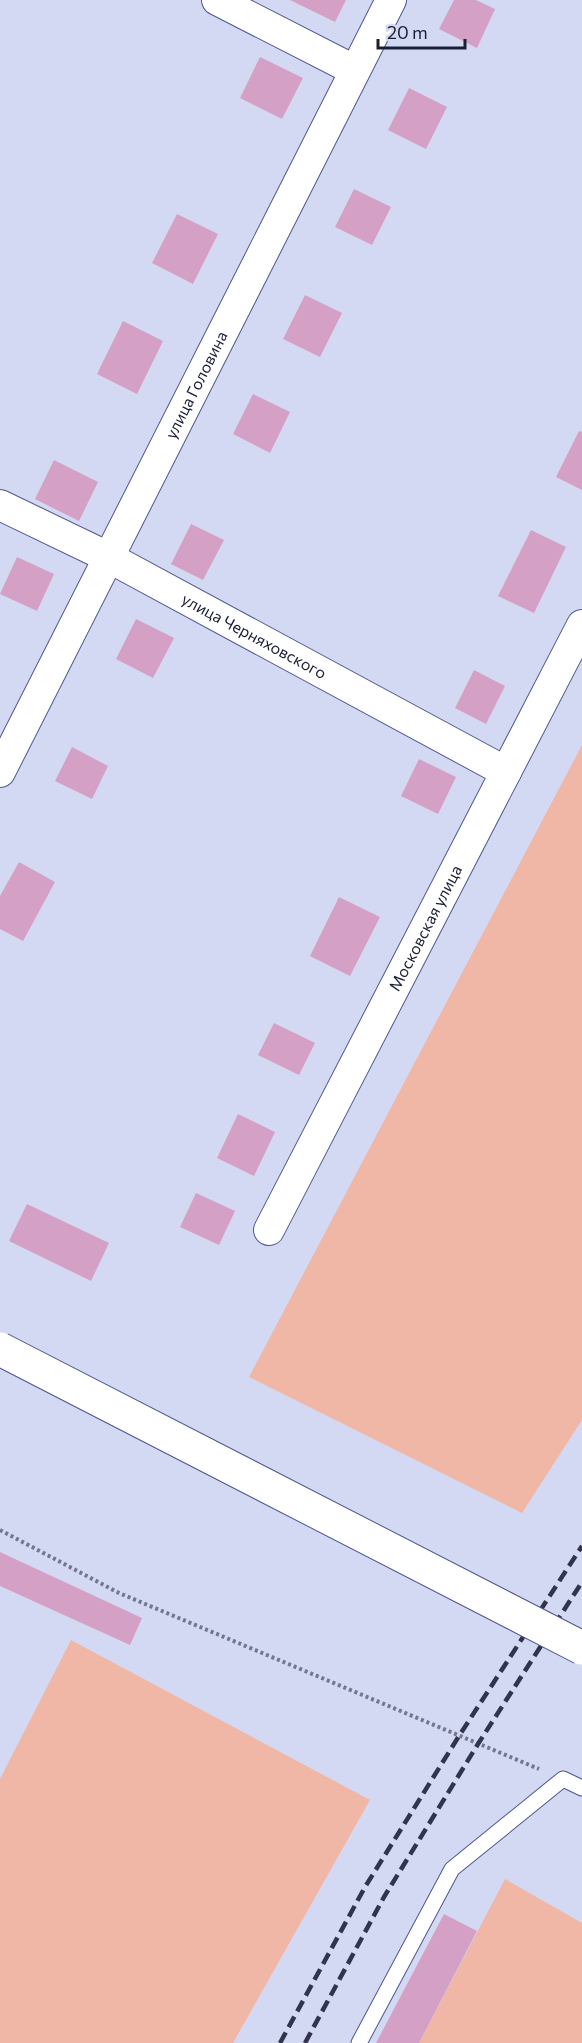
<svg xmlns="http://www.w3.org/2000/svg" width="582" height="2043" viewBox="0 0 582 2043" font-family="Commissioner,sans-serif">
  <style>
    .green { fill: #f0b7a6 }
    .building { fill: #d5a0c5 }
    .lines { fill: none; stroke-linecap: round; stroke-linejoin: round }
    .lane-casing { stroke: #50568f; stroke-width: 17 }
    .street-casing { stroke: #50568f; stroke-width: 32 }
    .path { stroke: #72768e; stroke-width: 4; stroke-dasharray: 3 3; stroke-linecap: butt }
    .lane { stroke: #fff; stroke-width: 15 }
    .street { stroke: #fff; stroke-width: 30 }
    .rail { stroke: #31344b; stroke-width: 4.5; stroke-dasharray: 12 6; stroke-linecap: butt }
    .secondary-bridge-casing { stroke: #50568f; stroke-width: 35; stroke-linecap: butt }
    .secondary-bridge { stroke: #fff; stroke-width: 33 }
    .labels { text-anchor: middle; stroke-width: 5; stroke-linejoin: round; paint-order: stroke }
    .street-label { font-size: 16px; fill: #1b1e35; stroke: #d4d9f3 }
  </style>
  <rect width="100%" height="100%" fill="#d4d9f3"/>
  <g class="green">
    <path d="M582 745V1420L522 1513 249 1377Z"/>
    <path d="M71 1640 370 1800 233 2043H0V1779Z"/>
    <path d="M505 1879 582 1923V2043H419Z"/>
  </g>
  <g class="building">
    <path d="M290 0H346L335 22Z"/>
    <path d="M454 0H476L495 9 477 48 439 29Z"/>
    <path d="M260 57 303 78 282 119 240 98Z"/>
    <path d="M409 88 447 107 426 149 388 130Z"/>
    <path d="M354 189 391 207 372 245 335 227Z"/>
    <path d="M177 214 218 234 193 284 152 263Z"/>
    <path d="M305 295 342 313 320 357 283 339Z"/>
    <path d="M123 321 163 341 137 394 97 374Z"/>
    <path d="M253 394 290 412 270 453 233 434Z"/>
    <path d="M579 431 582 432V490L556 477Z"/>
    <path d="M54 460 98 482 79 521 35 499Z"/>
    <path d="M191 524 224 540 203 580 171 564Z"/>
    <path d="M531 530 566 547 534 613 498 596Z"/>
    <path d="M17 557 54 574 37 611 0 594Z"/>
    <path d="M136 619 174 638 153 678 116 659Z"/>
    <path d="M474 670 505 686 486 724 455 708Z"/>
    <path d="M72 747 108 766 92 799 55 781Z"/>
    <path d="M419 759 456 777 438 814 401 796Z"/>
    <path d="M19 862 55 882 23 941 0 929V896Z"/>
    <path d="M339 897 380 917 350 976 310 956Z"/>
    <path d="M274 1023 315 1043 299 1075 258 1055Z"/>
    <path d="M238 1114 275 1132 254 1176 217 1158Z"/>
    <path d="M196 1193 235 1211 219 1245 180 1227Z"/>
    <path d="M27 1204 109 1243 91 1281 9 1241Z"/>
    <path d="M0 1552 142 1618 130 1645 0 1586Z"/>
    <path d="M444 1914 477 1931 419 2043H376Z"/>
  </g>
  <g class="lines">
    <g class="lane-casing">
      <path id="lane" d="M359 2043 452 1869 563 1779 582 1788"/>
    </g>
    <g class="street-casing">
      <g id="street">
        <path d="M217 0 354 70"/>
        <path id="s1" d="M0 505 108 557 506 772"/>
        <path id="s2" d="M0 772 391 0"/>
        <path id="s3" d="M269 1230 582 625"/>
      </g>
    </g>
    <path class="path" d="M0 1530 119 1593 539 1769"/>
    <use href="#lane" class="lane"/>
    <use href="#street" class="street"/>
    <g class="rail">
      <path d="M280 2043 365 1887 459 1736 582 1546"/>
      <path d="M305 2043 384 1897 478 1744 582 1582"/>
    </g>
    <g class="secondary-bridge-casing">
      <path id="secondary-bridge" d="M0 1349 582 1648"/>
    </g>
    <use href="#secondary-bridge" class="secondary-bridge"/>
  </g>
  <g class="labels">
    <g class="street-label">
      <text dy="6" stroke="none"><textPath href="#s2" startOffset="434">улица Головина</textPath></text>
      <text dy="6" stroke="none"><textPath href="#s1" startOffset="286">улица Черняховского</textPath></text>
      <text dy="6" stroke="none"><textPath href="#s3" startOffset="340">Московская улица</textPath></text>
    </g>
  </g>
  <path d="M378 39v9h87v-9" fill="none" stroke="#1b1e35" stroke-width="3"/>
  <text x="387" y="39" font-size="18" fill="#1b1e35" stroke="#d4d9f3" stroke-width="4.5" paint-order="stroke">20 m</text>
</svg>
